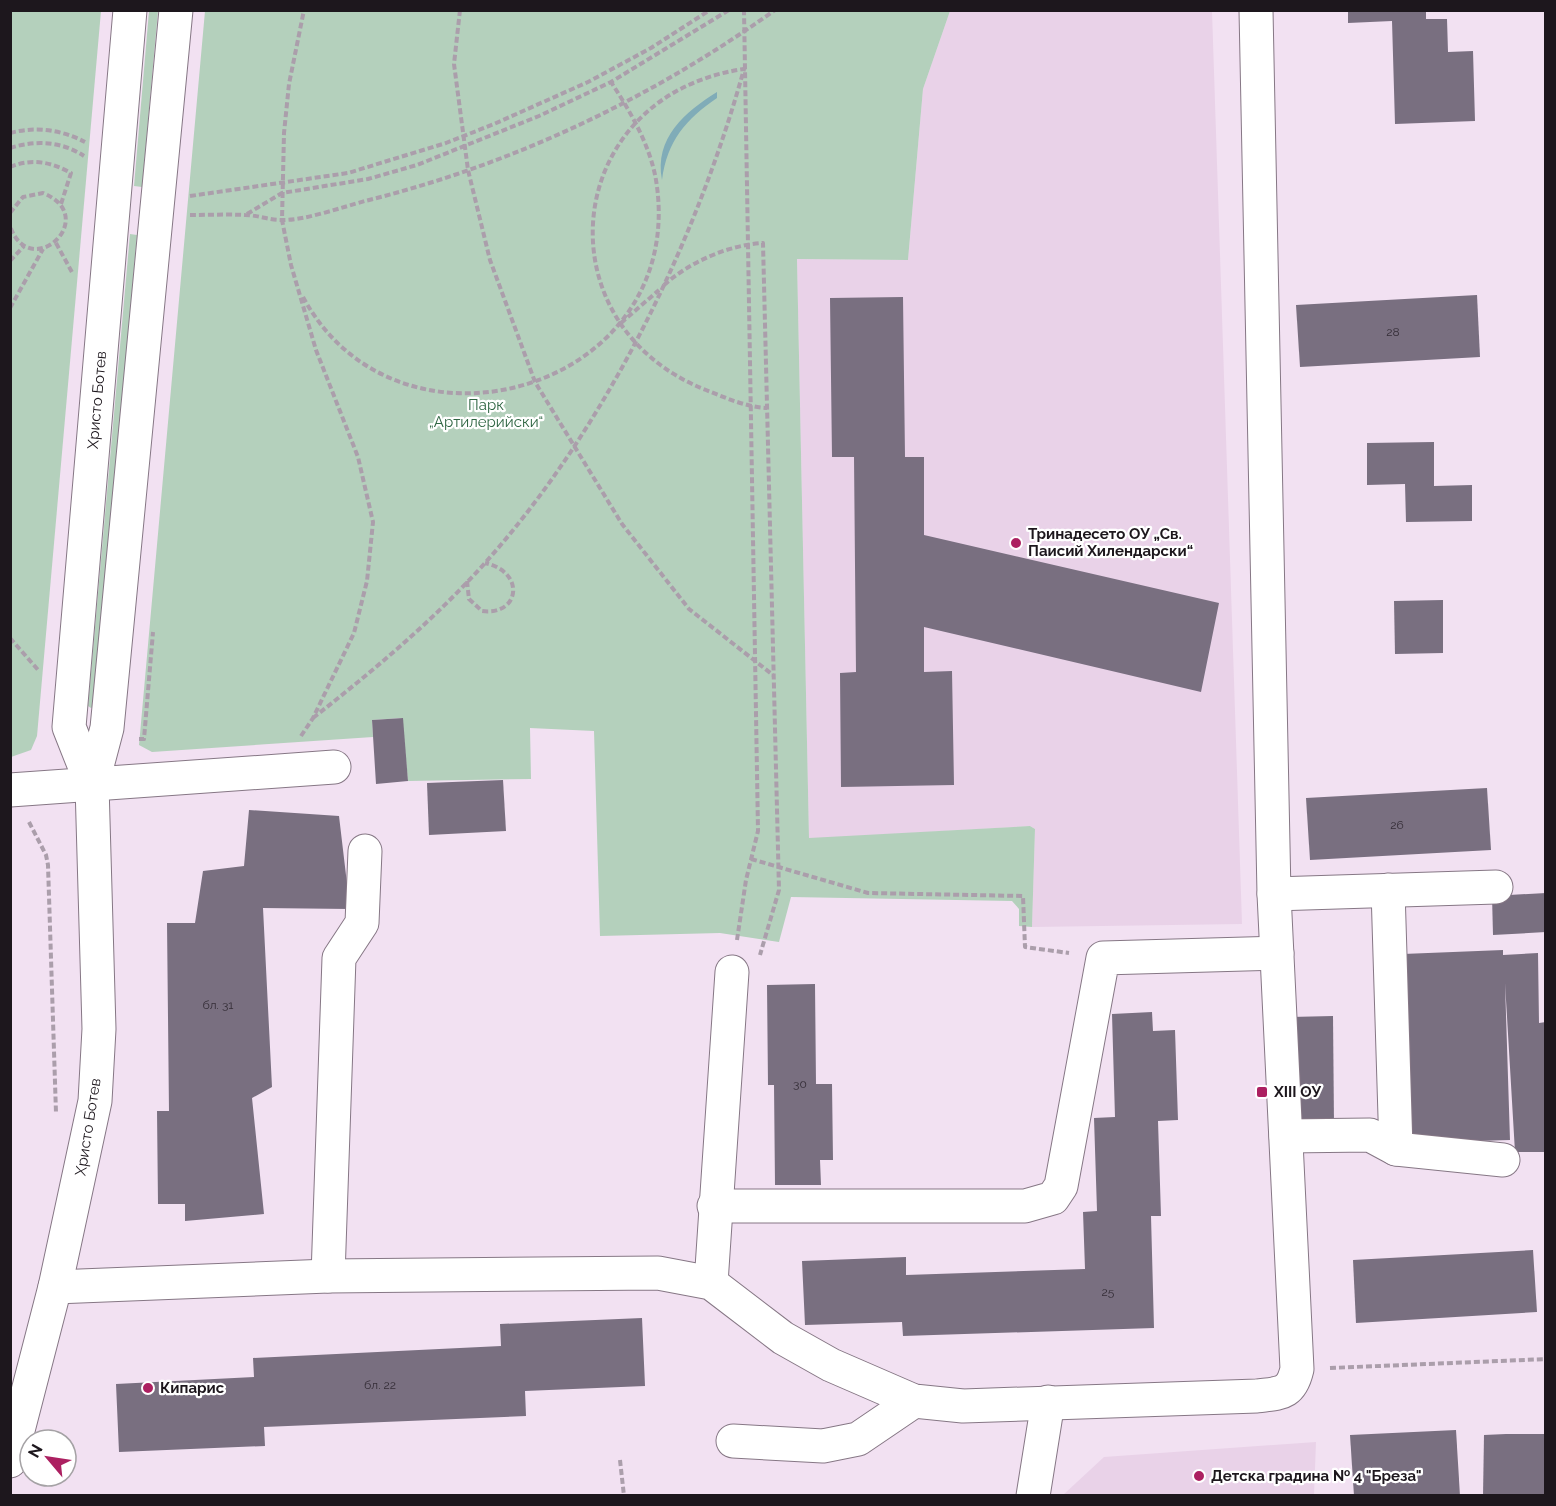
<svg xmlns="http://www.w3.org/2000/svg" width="1556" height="1506" viewBox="0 0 1556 1506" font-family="Raleway,sans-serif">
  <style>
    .built { fill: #e9d2e8 }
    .green { fill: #b4d0bc }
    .water { fill: #80acb8 }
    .building { fill: #796f80 }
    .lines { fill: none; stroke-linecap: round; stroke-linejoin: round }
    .minor-casing { stroke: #867785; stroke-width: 35 }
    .path { stroke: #ab9eab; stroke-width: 4; stroke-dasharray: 6 3; stroke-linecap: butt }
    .minor { stroke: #fff; stroke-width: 33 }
    .poi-dot { fill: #ac2061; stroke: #fff; stroke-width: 2 }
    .labels { text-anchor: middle; stroke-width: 4.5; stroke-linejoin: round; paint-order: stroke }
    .number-label { font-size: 12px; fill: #342d36 }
    .street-label { font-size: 15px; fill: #1d171d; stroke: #fff }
    .park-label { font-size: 15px; fill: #2e6542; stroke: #fff }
    .poi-label { font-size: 15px; font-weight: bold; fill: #1d171d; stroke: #fff; text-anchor: start }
  </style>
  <rect width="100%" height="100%" fill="#f2e1f2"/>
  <g class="built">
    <path d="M950 11H1212L1242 924 1032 927 1035 829 1030 826 809 839 797 259 908 260 923 89Z"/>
    <path d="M1316 1442 1314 1495H1063L1104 1457Z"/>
  </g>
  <g class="green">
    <path d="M11 10 101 11 37 736 31 750 11 757Z"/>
    <path d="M149 11H158L142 187 134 186Z"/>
    <path d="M205 11H950L923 89 908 260 797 259 809 838 1030 826 1035 829 1032 927 1019 926V909L1012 901 791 897 779 942 720 933 600 936 594 731 530 728 531 779 408 781 402 718 372 720 373 737 152 752 139 745Z"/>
    <path d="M130 234 137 235 95 705 91 708 88 706Z"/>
  </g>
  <path class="water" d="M717 92V98C686 119 667 141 662 180 654 138 685 112 717 92Z"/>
  <g class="building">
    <path d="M1348 10H1426V19H1447L1448 52 1473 51 1475 121 1395 124 1392 21 1348 23Z"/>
    <path d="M1477 295 1480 357 1300 367 1296 305Z"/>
    <path d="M903 297 905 457H924V535L1219 603 1201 692 924 627V672L952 671 954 785 841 787 840 673 856 672 854 457H832L830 298Z"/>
    <path d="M1434 442V486L1472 485V521L1406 522 1405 484 1367 485V443Z"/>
    <path d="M1443 600V653L1395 654 1394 601Z"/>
    <path d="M403 718 408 781 376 784 372 720Z"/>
    <path d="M503 780 506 831 429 835 427 783Z"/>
    <path d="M1487 788 1491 850 1310 860 1306 798Z"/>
    <path d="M249 810 339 816 350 909 263 908 272 1087 252 1098 264 1214 185 1221V1204H158L157 1111H169L167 923H195L203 871 244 866Z"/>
    <path d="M1546 893V932L1493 935 1492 896Z"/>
    <path d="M1503 950V955L1538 953 1539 1023 1546 1022V1152H1515L1505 983 1510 1140 1410 1143 1403 954Z"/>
    <path d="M815 984 816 1084H832L833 1160H820L821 1185H775L774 1085H768L767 985Z"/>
    <path d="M1152 1012 1153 1031 1175 1030 1178 1120 1158 1121 1161 1216H1151L1154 1328 903 1336 902 1322 805 1325 802 1261 906 1257V1275L1085 1269 1083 1212 1097 1211 1094 1118 1115 1117 1112 1014Z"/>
    <path d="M1333 1016 1334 1124 1291 1125 1290 1017Z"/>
    <path d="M1533 1250 1537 1312 1356 1323 1353 1260Z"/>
    <path d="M642 1318 645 1386 525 1391 526 1416 264 1427 265 1446 119 1452 116 1384 254 1377 253 1358 501 1346 500 1324Z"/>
    <path d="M1456 1430 1460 1496H1354L1350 1435Z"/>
    <path d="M1506 1434H1546V1496H1483L1484 1435Z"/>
  </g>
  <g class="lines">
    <g class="minor-casing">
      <g id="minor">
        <path d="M92 785 69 727 130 10"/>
        <path d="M10 790 334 767"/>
        <path d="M1388 890 1396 1149"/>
        <path d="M1274 894 1496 887"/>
        <path d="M1286 1136 1370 1135 1396 1149 1503 1160"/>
        <path d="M714 1206H1025L1053 1198 1061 1186 1103 958 1277 953"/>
        <path d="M328 1276 339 958 362 923 365 851"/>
        <path d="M711 1283 732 972"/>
        <path d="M55 1287 328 1276 658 1273 711 1283 783 1338 831 1365 914 1401 963 1406 1257 1396C1280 1393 1291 1395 1297 1369L1274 894 1256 10"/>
        <path d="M733 1441 823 1446 858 1439 914 1401"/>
        <path d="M10 1461 55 1287 95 1101 99 1029 92 785 107 728 176 10"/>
        <path d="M1033 1496 1048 1402"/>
      </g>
    </g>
    <g class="path">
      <path d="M460 10 454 64 468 170 490 260 535 382 622 524 689 609 773 675"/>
      <path d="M10 133C36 126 62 130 85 142"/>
      <path d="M10 148C36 140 61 141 84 156"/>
      <path d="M10 167C32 158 51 162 71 173L61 204"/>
      <path d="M190 196 348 173 446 143 494 124 588 82 651 48 710 10"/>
      <path d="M10 213 23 197 43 193C102 217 30 284 10 226"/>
      <path d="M247 214 282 193 368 179 417 165 539 116 611 82 729 10"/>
      <path d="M190 215C208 215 227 214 245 215 257 215 269 220 281 220 303 221 343 207 365 201 514 164 650 99 775 10"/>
      <path d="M56 243 73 274"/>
      <path d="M10 261 24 246"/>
      <path d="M664 285C690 262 728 245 763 243L779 890 760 955"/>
      <path d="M303 297C399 475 690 389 656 180 650 145 630 111 611 82"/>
      <path d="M10 308 43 249"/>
      <path d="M621 323 659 290"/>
      <path d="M467 581 469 599 482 611C520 616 526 572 485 563"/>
      <path d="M10 638 39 671"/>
      <path d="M313 718C374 670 433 621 485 563 606 428 696 242 744 69 562 95 538 324 706 390 726 398 746 407 767 408"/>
      <path d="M301 736 313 718 354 633 367 581 373 522 358 457 316 350 291 265 282 220 284 133 289 84 304 10"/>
      <path d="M139 739H144L153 632"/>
      <path d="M29 822 46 855 48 865 56 1113"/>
      <path d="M751 859 868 893 1023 896 1025 947 1069 953"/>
      <path d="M737 940 746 880 758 831 744 10"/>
      <path d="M1330 1368 1546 1359"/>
      <path d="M620 1460 624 1496"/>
    </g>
    <use href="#minor" class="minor"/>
  </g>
  <g class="poi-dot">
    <circle cx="1016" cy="543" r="6"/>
    <rect x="1256" y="1086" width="12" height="12" rx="3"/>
    <circle cx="148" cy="1388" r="6"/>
    <circle cx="1199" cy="1476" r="6"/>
  </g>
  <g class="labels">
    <g class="number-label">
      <text x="1393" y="336">28</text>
      <text x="1397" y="829">26</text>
      <text x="218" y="1009">бл. 31</text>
      <text x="800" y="1088">30</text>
      <text x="1108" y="1296">25</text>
      <text x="380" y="1389">бл. 22</text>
    </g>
    <g class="street-label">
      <text transform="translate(97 400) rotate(-85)" y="5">Христо Ботев</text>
      <text transform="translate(88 1127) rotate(-81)" y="5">Христо Ботев</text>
    </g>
    <g class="park-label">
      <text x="486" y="410">Парк<tspan x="486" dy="17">„Артилерийски“</tspan></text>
    </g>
    <g class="poi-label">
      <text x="1028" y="539">Тринадесето ОУ „Св.<tspan x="1028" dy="17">Паисий Хилендарски“</tspan></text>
      <text x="1274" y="1097">XIII ОУ</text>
      <text x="160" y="1393">Кипарис</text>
      <text x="1211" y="1481">Детска градина № 4 "Бреза"</text>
    </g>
  </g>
  <rect width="1556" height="1506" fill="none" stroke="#1d171d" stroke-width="24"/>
  <g transform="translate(48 1458) rotate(299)"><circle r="28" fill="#ffffff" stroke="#a5a2a5" stroke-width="1.5"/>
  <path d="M0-4.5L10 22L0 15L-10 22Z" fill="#ac2061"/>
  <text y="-9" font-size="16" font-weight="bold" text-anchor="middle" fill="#1d171d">N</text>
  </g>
</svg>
